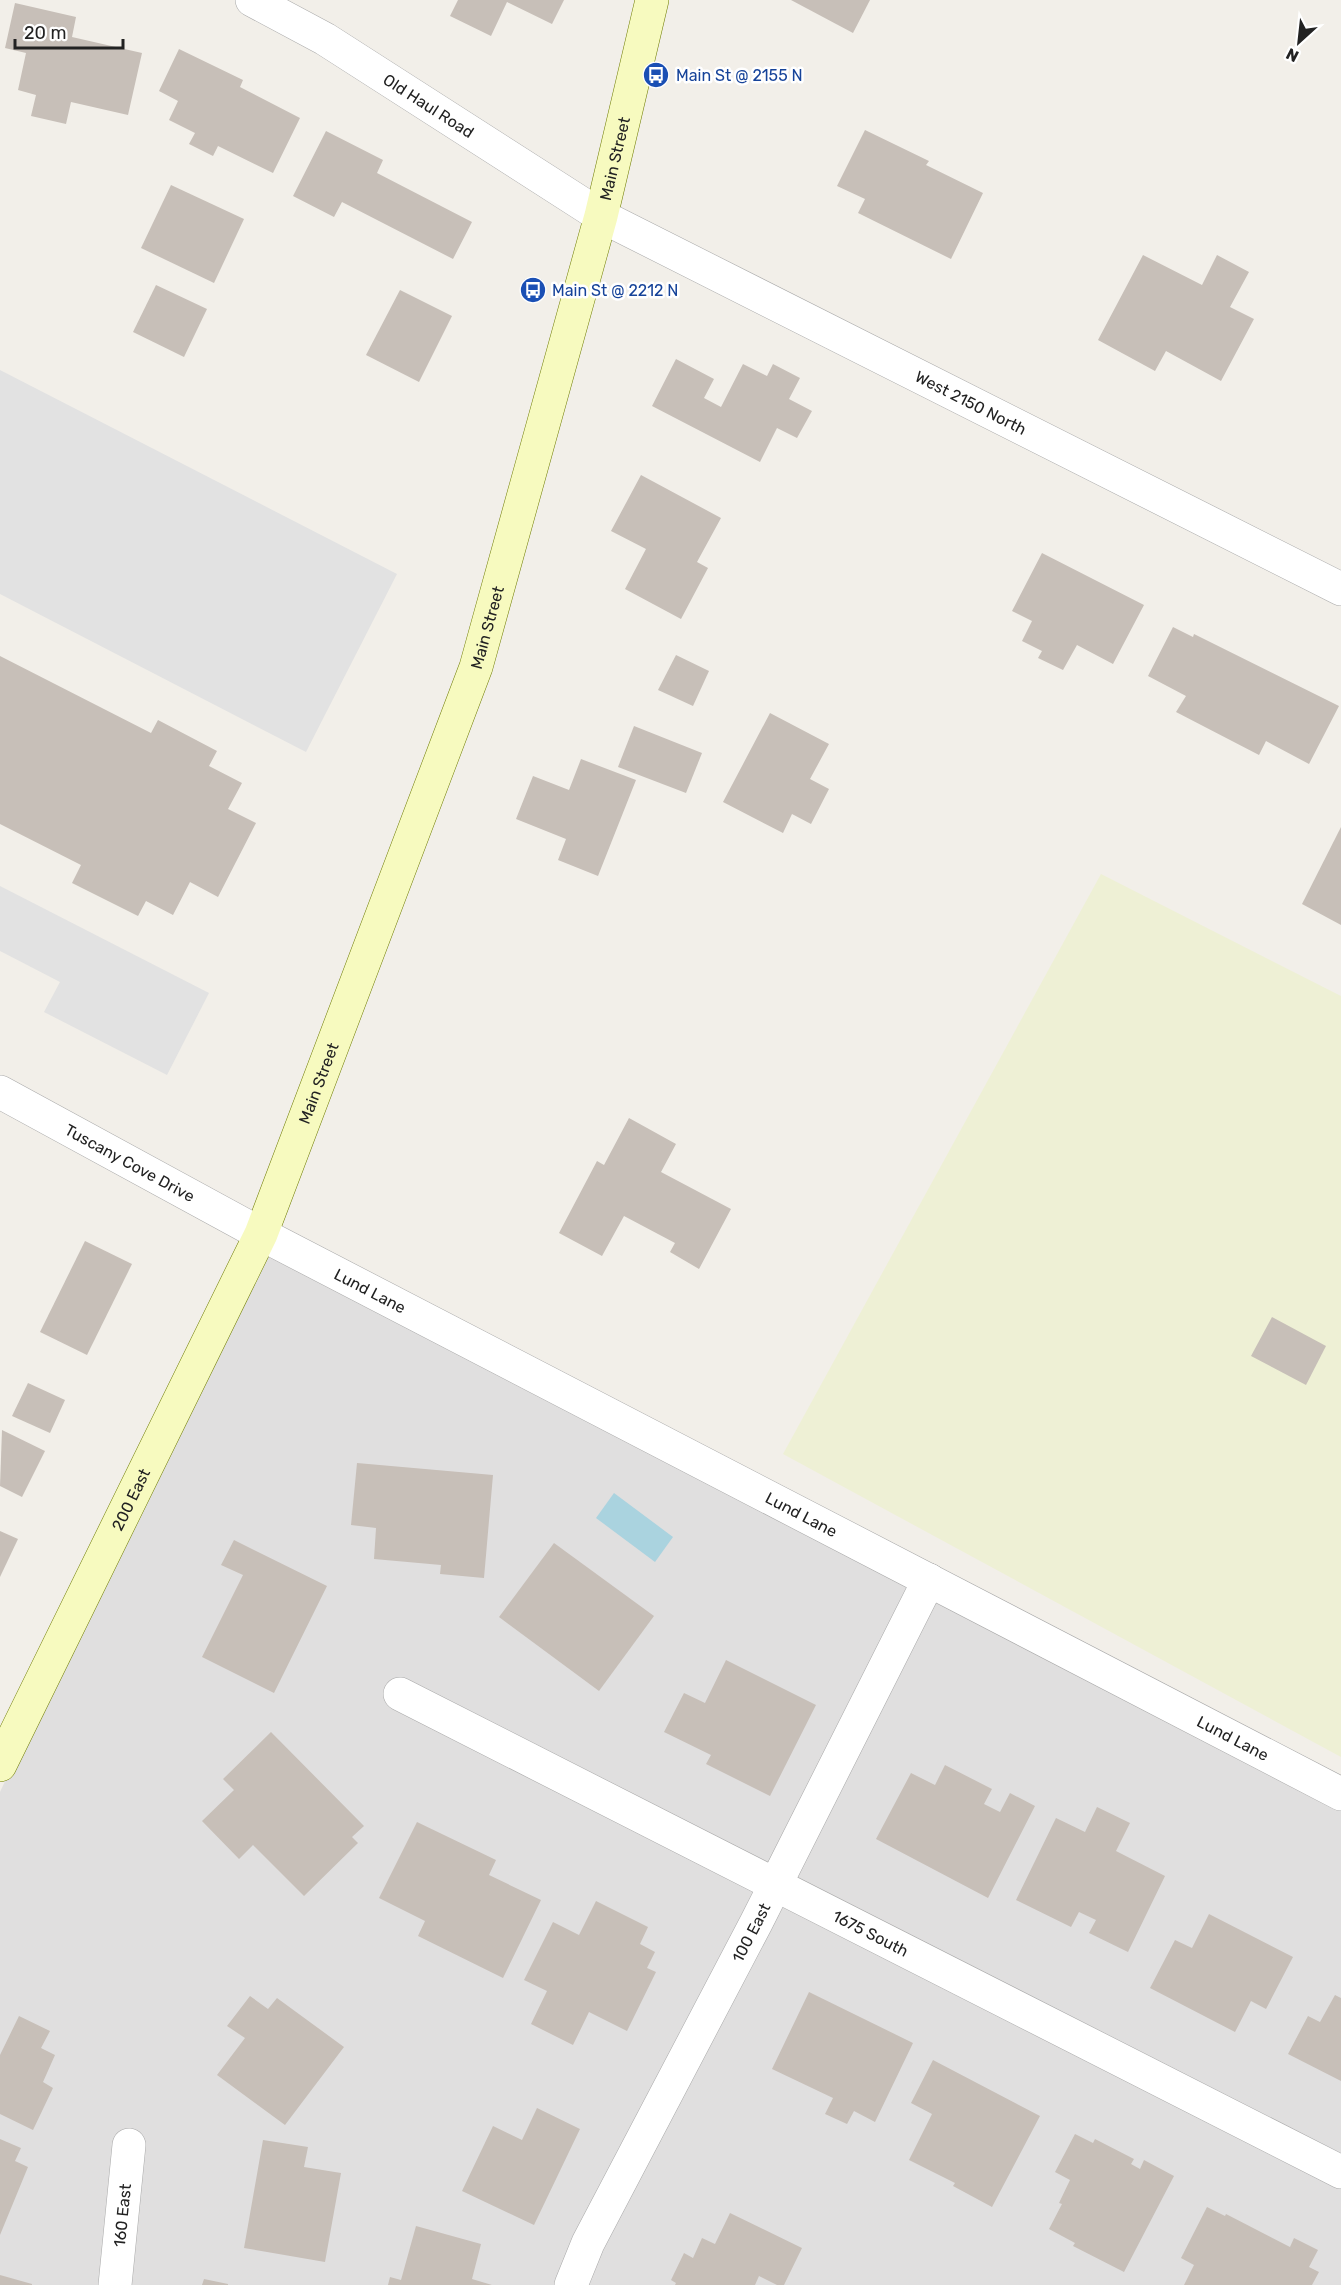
<svg xmlns="http://www.w3.org/2000/svg" width="1341" height="2285" viewBox="0 0 1341 2285" font-family="Rubik,sans-serif">
  <style>
    .residential { fill: #e0dfdf }
    .farmland { fill: #eef0d5 }
    .parking { fill: #e2e2e2 }
    .water { fill: #aad3df }
    .building { fill: #c7bfb8 }
    .lines { fill: none; stroke-linecap: round; stroke-linejoin: round }
    .minor-casing { stroke: #a9a9a9; stroke-width: 34 }
    .secondary-casing { stroke: #707d05; stroke-width: 34 }
    .minor { stroke: #fff; stroke-width: 33 }
    .secondary { stroke: #f7fabf; stroke-width: 33 }
    .labels { text-anchor: middle; stroke-width: 5; stroke-linejoin: round; paint-order: stroke }
    .transit-label { font-size: 16px; fill: #164399; stroke: #fff; text-anchor: start }
    .street-label { font-size: 16px; fill: #222; stroke: #fff }
  </style>
  <rect width="100%" height="100%" fill="#f2efe9"/>
  <path class="residential" d="M261 1234 1341 1781V2285H0V1792Z"/>
  <path class="farmland" d="M1101 874 1341 996V1757L783 1454Z"/>
  <g class="parking">
    <path d="M0 370 397 574 306 752 0 594Z"/>
    <path d="M0 886 209 993 167 1075 44 1012 60 982 0 951Z"/>
  </g>
  <path class="water" d="M614 1493 673 1537 655 1562 596 1518Z"/>
  <g class="building">
    <path d="M458 0H564L552 24 507 2 491 36 450 16Z"/>
    <path d="M791 0H870L853 33Z"/>
    <path d="M15 3 76 17 72 37 142 53 128 115 71 102 66 124 31 116 36 95 18 90 26 53 5 48Z"/>
    <path d="M179 49 243 80 240 87 300 118 273 173 218 146 213 156 189 144 195 133 169 120 178 101 159 91Z"/>
    <path d="M865 130 929 161 926 165 983 193 951 259 858 213 865 199 837 186Z"/>
    <path d="M326 131 383 160 377 173 472 222 453 259 342 202 334 217 293 196Z"/>
    <path d="M171 185 244 219 214 283 141 248Z"/>
    <path d="M1143 255 1202 285 1217 255 1249 272 1230 307 1254 319 1221 381 1166 351 1155 371 1098 340Z"/>
    <path d="M156 285 207 309 184 357 133 332Z"/>
    <path d="M400 290 452 316 419 382 366 355Z"/>
    <path d="M676 359 714 379 704 398 721 407 743 364 767 376 773 364 800 378 789 399 812 411 797 438 777 428 760 462 652 406Z"/>
    <path d="M641 475 721 518 697 562 708 568 681 619 625 589 646 549 611 531Z"/>
    <path d="M1042 553 1144 605 1113 664 1077 645 1063 670 1038 658 1042 651 1022 641 1032 621 1012 611Z"/>
    <path d="M1173 627 1193 637 1194 634 1339 706 1309 764 1266 741 1259 755 1176 712 1186 696 1148 676Z"/>
    <path d="M676 655 709 671 693 706 658 690Z"/>
    <path d="M0 656 151 733 158 720 217 751 209 766 242 783 228 809 256 823 218 897 190 882 173 915 146 901 138 916 72 883 81 865 0 824Z"/>
    <path d="M770 713 829 744 810 779 829 789 811 824 792 814 783 833 723 802Z"/>
    <path d="M634 726 702 753 686 793 618 767Z"/>
    <path d="M581 759 636 780 598 876 558 860 566 839 516 819 533 776 569 790Z"/>
    <path d="M1341 827V925L1302 904Z"/>
    <path d="M629 1118 676 1144 661 1172 731 1209 699 1269 670 1252 675 1243 624 1216 602 1256 559 1233 597 1161 604 1165Z"/>
    <path d="M85 1241 132 1264 87 1355 40 1332Z"/>
    <path d="M1272 1317 1326 1346 1306 1385 1251 1356Z"/>
    <path d="M28 1383 65 1400 50 1433 12 1416Z"/>
    <path d="M2 1430 45 1451 22 1497 0 1486Z"/>
    <path d="M357 1463 493 1475 484 1578 440 1574 441 1565 374 1559 376 1528 351 1525Z"/>
    <path d="M0 1531 18 1539 0 1577Z"/>
    <path d="M234 1540 327 1586 274 1693 202 1657 243 1575 221 1565Z"/>
    <path d="M554 1543 654 1616 599 1691 499 1617Z"/>
    <path d="M726 1660 816 1705 770 1796 706 1764 711 1755 664 1732 684 1693 705 1703Z"/>
    <path d="M271 1732 364 1826 352 1837 358 1843 304 1896 253 1845 239 1859 202 1821 234 1790 223 1779Z"/>
    <path d="M945 1765 992 1789 984 1804 1000 1812 1010 1793 1035 1806 988 1898 876 1839 911 1773 935 1785Z"/>
    <path d="M1097 1807 1130 1823 1116 1851 1165 1876 1128 1952 1089 1933 1096 1920 1079 1912 1071 1927 1016 1900 1056 1818 1085 1832Z"/>
    <path d="M417 1822 496 1860 489 1875 541 1900 503 1978 418 1936 425 1921 379 1898Z"/>
    <path d="M596 1901 648 1927 640 1944 655 1952 647 1968 656 1972 627 2031 589 2012 573 2045 531 2024 547 1991 524 1980 553 1922 579 1935Z"/>
    <path d="M1209 1914 1293 1957 1266 2009 1251 2001 1235 2032 1150 1988 1175 1940 1192 1948Z"/>
    <path d="M809 1992 913 2043 875 2122 854 2111 847 2124 825 2114 833 2098 772 2069Z"/>
    <path d="M1335 1995 1341 1998V2081L1288 2054 1308 2016 1320 2022Z"/>
    <path d="M250 1996 268 2009 277 1998 344 2047 285 2125 217 2075 245 2038 227 2026Z"/>
    <path d="M19 2016 50 2031 41 2048 55 2055 43 2082 53 2088 33 2130 0 2114V2055Z"/>
    <path d="M933 2060 1040 2116 992 2207 953 2186 955 2183 909 2160 932 2114 911 2103Z"/>
    <path d="M537 2108 580 2129 534 2225 462 2191 493 2126 522 2140Z"/>
    <path d="M1075 2134 1093 2143 1095 2139 1134 2159 1131 2164 1140 2169 1144 2160 1174 2176 1124 2272 1073 2246 1075 2243 1049 2229 1062 2204 1059 2203 1070 2180 1055 2172Z"/>
    <path d="M0 2139 21 2148 15 2161 28 2167 0 2235Z"/>
    <path d="M263 2140 308 2147 304 2167 341 2173 325 2262 244 2248Z"/>
    <path d="M1207 2207 1225 2216 1226 2214 1290 2247 1294 2238 1318 2250 1309 2267 1319 2272 1312 2285H1184L1194 2265 1181 2258Z"/>
    <path d="M730 2213 802 2248 784 2285H777L759 2276 755 2285H675L676 2283 671 2280 684 2253 693 2258 702 2238 715 2244Z"/>
    <path d="M416 2226 481 2244 472 2279 492 2285H388L390 2277 401 2280Z"/>
    <path d="M0 2275 32 2284V2285H0Z"/>
    <path d="M204 2279 228 2284V2285H202Z"/>
  </g>
  <g class="lines">
    <g class="minor-casing">
      <g id="minor">
        <path id="s1" d="M252 0 325 39 601 216 1341 589"/>
        <path id="s2" d="M0 1092 261 1234 1341 1794"/>
        <path id="s3" d="M400 1694 1341 2172"/>
        <path id="s4" d="M115 2285 129 2145"/>
        <path id="s5" d="M571 2285 588 2243 756 1923 929 1580"/>
      </g>
    </g>
    <g class="secondary-casing">
      <g id="secondary">
        <path id="s6" d="M0 1765 261 1234 476 667 601 216 652 0"/>
      </g>
    </g>
    <use href="#minor" class="minor"/>
    <use href="#secondary" class="secondary"/>
  </g>
  <defs>
    <g id="bus-disc" transform="scale(1.35)"><circle r="9.5" fill="#1a4fb4" stroke="#fff"/><path d="M-5-6H5V4H4V6H2V4H-2V6H-4V4H-5ZM-3.5-4V0h7V-4ZM-3.5 1.2v1.5H-2V1.2ZM2 1.2v1.5H3.5V1.2Z" fill="#fff"/></g>
  </defs>
  <g fill-rule="evenodd">
    <use href="#bus-disc" x="656" y="75"/>
    <use href="#bus-disc" x="533" y="290"/>
  </g>
  <g class="labels">
    <g class="transit-label">
      <text x="676" y="81">Main St @ 2155 N</text>
      <text x="552" y="296">Main St @ 2212 N</text>
    </g>
    <g class="street-label">
      <text dy="6" stroke="none"><textPath href="#s1" startOffset="206">Old Haul Road</textPath></text>
      <text dy="6" stroke="none"><textPath href="#s6" startOffset="1725">Main Street</textPath></text>
      <text dy="6" stroke="none"><textPath href="#s1" startOffset="825">West 2150 North</textPath></text>
      <text dy="6" stroke="none"><textPath href="#s6" startOffset="1239">Main Street</textPath></text>
      <text dy="6" stroke="none"><textPath href="#s6" startOffset="753">Main Street</textPath></text>
      <text dy="6" stroke="none"><textPath href="#s2" startOffset="148">Tuscany Cove Drive</textPath></text>
      <text dy="6" stroke="none"><textPath href="#s2" startOffset="420">Lund Lane</textPath></text>
      <text dy="6" stroke="none"><textPath href="#s6" startOffset="296">200 East</textPath></text>
      <text dy="6" stroke="none"><textPath href="#s2" startOffset="906">Lund Lane</textPath></text>
      <text dy="6" stroke="none"><textPath href="#s2" startOffset="1392">Lund Lane</textPath></text>
      <text dy="6" stroke="none"><textPath href="#s5" startOffset="396">100 East</textPath></text>
      <text dy="6" stroke="none"><textPath href="#s3" startOffset="528">1675 South</textPath></text>
      <text dy="6" stroke="none"><textPath href="#s4" startOffset="70">160 East</textPath></text>
    </g>
  </g>
  <g transform="translate(1299 42) rotate(207)" stroke="#ffffff" stroke-width="4.5" paint-order="stroke">
  <path d="M0-4.5L10 22L0 15L-10 22Z" fill="#222222"/>
  <text y="-9" font-size="16" font-weight="bold" text-anchor="middle" fill="#222222">N</text>
  </g>
  <path d="M15 39v9h108v-9" fill="none" stroke="#222222" stroke-width="3"/>
  <text x="24" y="39" font-size="18" fill="#222222" stroke="#ffffff" stroke-width="4.5" paint-order="stroke">20 m</text>
</svg>
